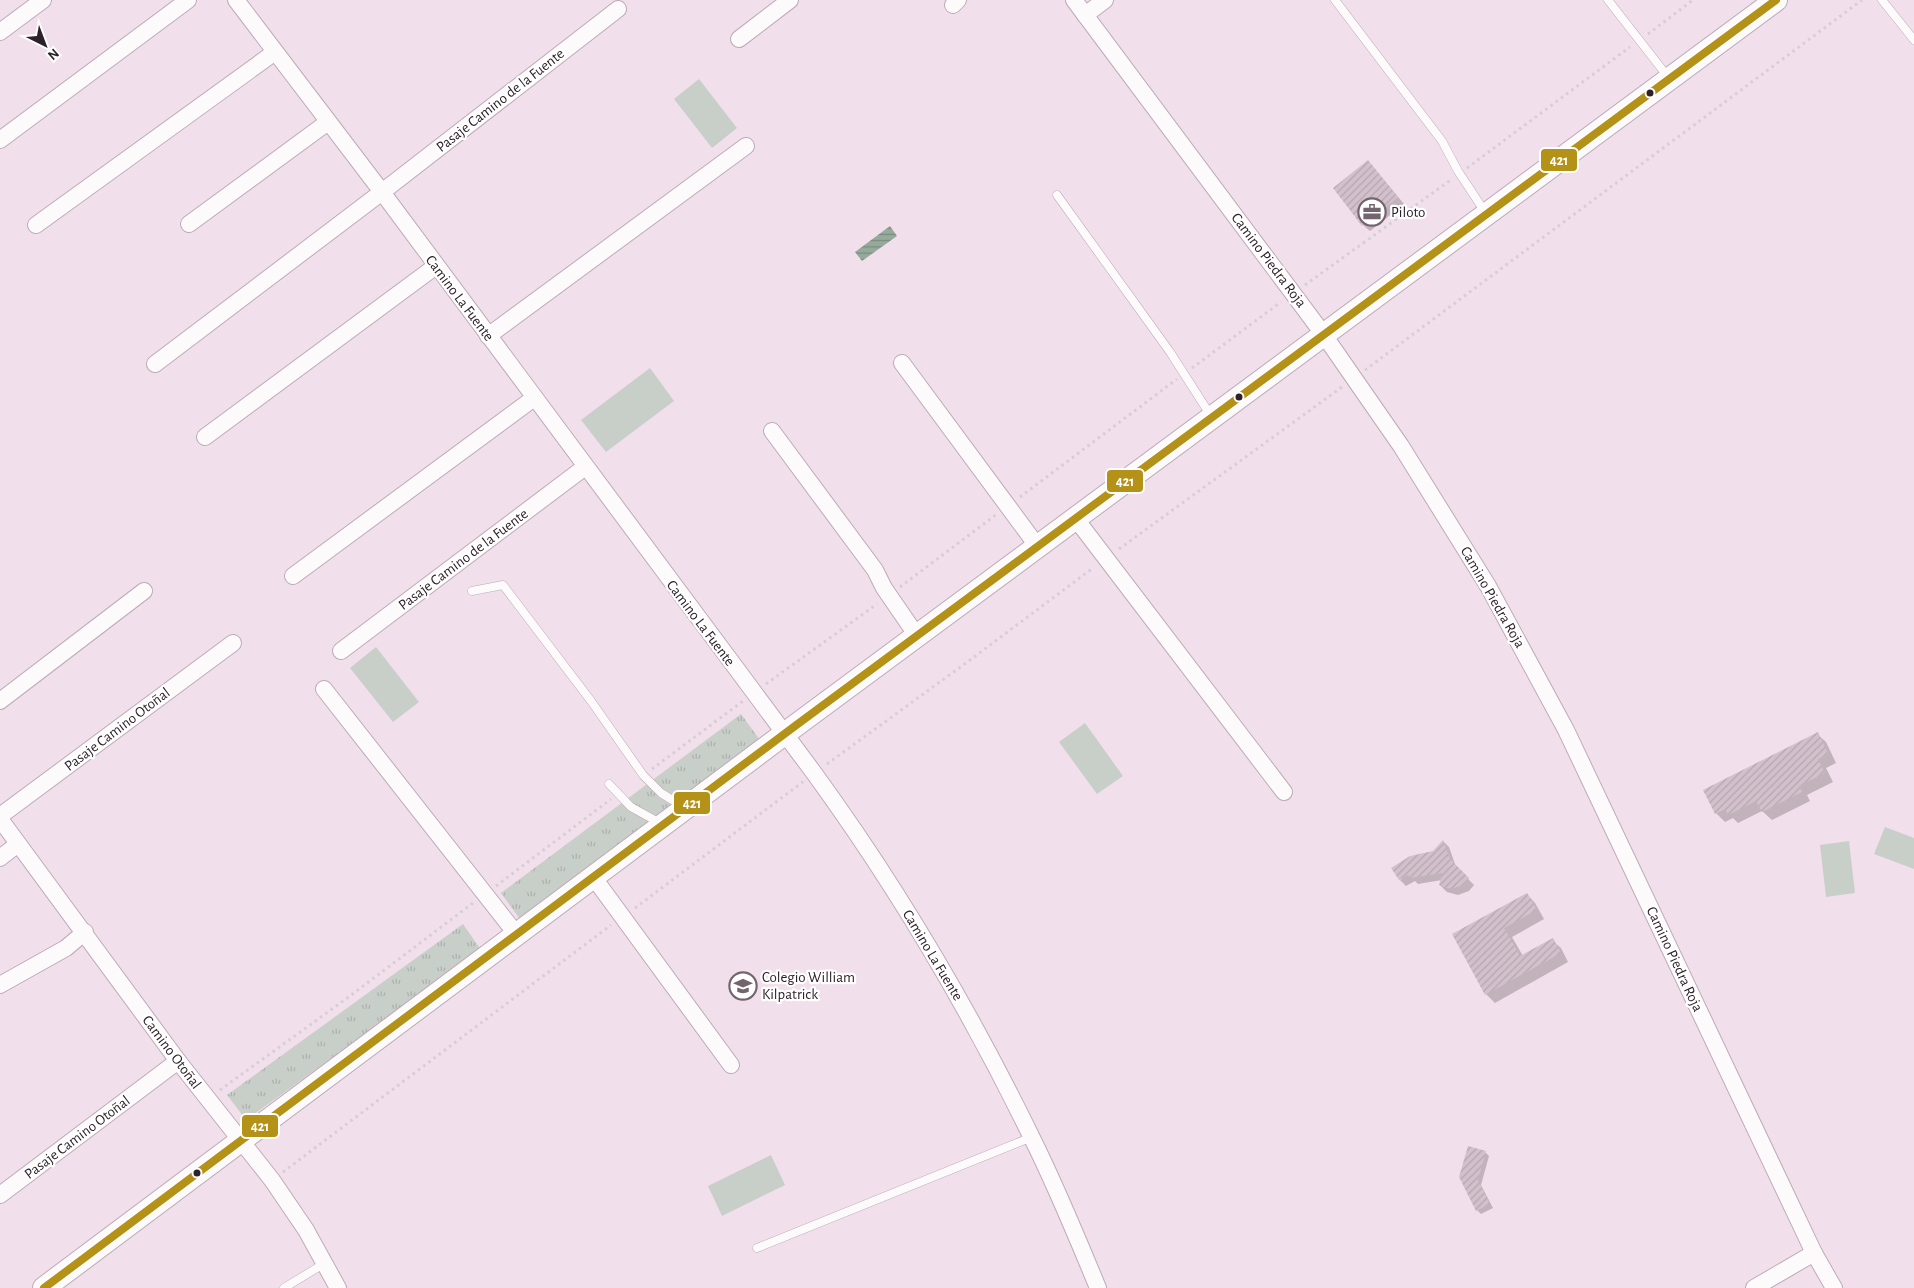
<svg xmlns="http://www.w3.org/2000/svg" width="1914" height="1288" viewBox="0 0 1914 1288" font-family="'Alegreya Sans',sans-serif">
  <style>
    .grass { fill: url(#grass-tufts) }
    .garden { fill: #c8cfc9 }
    .water { fill: url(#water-rules) }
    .shadow { fill: #0003 }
    .building { fill: url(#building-hatch) }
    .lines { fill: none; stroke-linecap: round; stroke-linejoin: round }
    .lane-casing { stroke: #bbacb6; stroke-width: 9 }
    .street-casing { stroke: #bbacb6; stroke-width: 18 }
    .secondary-casing { stroke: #bbacb6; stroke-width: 24 }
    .path { stroke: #d5cfd3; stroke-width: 3; stroke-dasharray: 2.5 4; stroke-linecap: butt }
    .lane { stroke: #fdfafc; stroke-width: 8 }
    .street { stroke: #fdfafc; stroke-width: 16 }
    .secondary { stroke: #fdfafc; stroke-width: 22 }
    .bus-1-casing { stroke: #fff; stroke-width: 11 }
    .bus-1 { stroke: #b49117; stroke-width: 8 }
    .bus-dot { fill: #2e212a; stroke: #fff; stroke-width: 2 }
    .labels { text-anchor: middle; stroke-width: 4.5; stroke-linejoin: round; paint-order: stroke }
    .street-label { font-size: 15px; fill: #2e212a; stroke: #fff }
    .poi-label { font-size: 15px; fill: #2e212a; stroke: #fff; text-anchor: start }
    .line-badge { stroke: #fff; stroke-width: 2 }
    .badge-label { font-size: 14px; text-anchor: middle; font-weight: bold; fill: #fff }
  </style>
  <defs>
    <pattern id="grass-tufts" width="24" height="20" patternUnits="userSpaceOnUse" patternTransform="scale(1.25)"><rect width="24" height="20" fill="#c8cfc9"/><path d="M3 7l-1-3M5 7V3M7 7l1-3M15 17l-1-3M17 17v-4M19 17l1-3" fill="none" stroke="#acb1ad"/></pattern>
    <pattern id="water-rules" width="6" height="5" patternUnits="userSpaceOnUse" patternTransform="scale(1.25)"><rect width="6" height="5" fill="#96aa9b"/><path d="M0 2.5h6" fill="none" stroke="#7b8a7f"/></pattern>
    <pattern id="building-hatch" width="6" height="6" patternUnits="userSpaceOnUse" patternTransform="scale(1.25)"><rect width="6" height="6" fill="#d2c1cc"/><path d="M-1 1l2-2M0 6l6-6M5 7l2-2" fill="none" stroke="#b5a6af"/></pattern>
  </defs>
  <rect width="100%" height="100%" fill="#f2dfec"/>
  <g class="grass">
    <path d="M741 714 762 743 522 922 501 893Z"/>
    <path d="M463 924 481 950 246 1120 227 1095Z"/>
  </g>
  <g class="garden">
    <path d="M699 79 737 128 712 148 674 99Z"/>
    <path d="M650 368 674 401 606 452 581 420Z"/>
    <path d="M376 647 419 702 393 722 350 668Z"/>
    <path d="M1085 723 1123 776 1097 794 1059 742Z"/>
    <path d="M1885 827 1914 838V869L1874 854Z"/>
    <path d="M1849 841 1855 893 1826 897 1820 845Z"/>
    <path d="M771 1155 785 1185 722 1216 708 1186Z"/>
  </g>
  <path class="water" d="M890 226 897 236 862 261 855 252Z"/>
  <g class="shadow">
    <path d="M1368 161 1404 204 1370 231 1363 225Z"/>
    <path d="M1817 734 1826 742 1836 763 1826 768 1833 782 1807 795 1810 801 1772 820 1762 811 1738 823 1733 818 1725 822 1716 813Z"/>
    <path d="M1443 841 1449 847 1456 867 1474 885 1469 891 1458 895 1447 892 1440 885 1442 880 1418 884 1415 881 1406 886 1400 880 1434 852Z"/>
    <path d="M1527 894 1535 903 1544 919 1512 937 1523 956 1552 940 1561 948 1568 962 1495 1003 1486 994 1453 935Z"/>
    <path d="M1485 1152 1489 1156 1481 1185 1493 1208 1481 1214 1477 1210 1461 1177Z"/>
  </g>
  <g class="building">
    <path d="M1368 160 1398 197 1362 226 1333 188Z"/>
    <path d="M1818 732 1828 754 1818 759 1825 773 1799 786 1802 792 1762 812 1756 801 1728 815 1725 809 1715 814 1703 790Z"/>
    <path d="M1443 840 1450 859 1469 878 1463 885 1451 889 1439 885 1442 873 1410 878 1408 875 1399 880 1391 868 1410 856 1433 851Z"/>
    <path d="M1527 893 1537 910 1504 928 1520 956 1553 938 1561 953 1485 995 1452 934Z"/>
    <path d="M1468 1146 1486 1151 1478 1180 1490 1204 1476 1211 1459 1177Z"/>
  </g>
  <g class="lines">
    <g class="lane-casing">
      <g id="lane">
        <path d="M1335 0 1442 141 1458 171 1485 212"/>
        <path d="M1608 0 1668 77"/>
        <path d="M1882 0 1914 40"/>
        <path d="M1057 195 1170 352 1211 416"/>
        <path d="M472 591 503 585 591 701 643 775 661 793 682 806"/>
        <path d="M609 784 631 807 660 823"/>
        <path d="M757 1248 1032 1137"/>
        <path d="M284 1288 325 1263"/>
      </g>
    </g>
    <g class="street-casing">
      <g id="street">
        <path d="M236 0 382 192 814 773C897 887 969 1009 1031 1136 1056 1186 1077 1237 1098 1288"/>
        <path d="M1074 0 1324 335 1401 446 1488 586 1566 730 1814 1253 1834 1288"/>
        <path d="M953 5 958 0"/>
        <path d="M1085 15 1105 0"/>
        <path d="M0 32 43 0"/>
        <path d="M739 39 790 0"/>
        <path d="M0 140 188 0"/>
        <path d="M189 224 328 122"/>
        <path d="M36 225 275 52"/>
        <path d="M488 336 746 146"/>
        <path d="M902 363 1038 547"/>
        <path d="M155 364 382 192 618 9"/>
        <path d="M772 431 875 570 884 588 917 636"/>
        <path d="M205 437 436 266"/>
        <path d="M1076 519 1284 792"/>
        <path d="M293 576 534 398"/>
        <path d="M341 651 585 467"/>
        <path d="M324 689 517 935"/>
        <path d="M0 701 144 591"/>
        <path d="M0 816 233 643"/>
        <path d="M0 819 178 1061 272 1180 306 1230 338 1288"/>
        <path d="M0 858 18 844"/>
        <path d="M594 878 731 1065"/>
        <path d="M0 985 66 948 85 932"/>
        <path d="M0 1195 178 1061"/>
        <path d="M1754 1288 1814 1253"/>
      </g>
    </g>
    <g class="secondary-casing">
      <path id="secondary" d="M44 1288 795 726 1776 0"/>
    </g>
    <g class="path">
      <path d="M1648 34 1693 0"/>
      <path d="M1467 168 1630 47"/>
      <path d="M1305 285 1452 179"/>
      <path d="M1192 368 1281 302"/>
      <path d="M1365 370 1862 0"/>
      <path d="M1020 497 1177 379"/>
      <path d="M1119 549 1342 387"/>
      <path d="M900 587 997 514"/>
      <path d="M766 684 877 604"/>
      <path d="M827 764 966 663 1093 568"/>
      <path d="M652 769 743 701"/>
      <path d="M496 886 611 799"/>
      <path d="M635 908 804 781"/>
      <path d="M220 1090 350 996 473 903"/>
      <path d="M283 1172 611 925"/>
    </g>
    <use href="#lane" class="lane"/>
    <use href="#street" class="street"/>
    <use href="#secondary" class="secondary"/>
    <g class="bus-1-casing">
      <path id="bus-1" d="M44 1288 795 726 1776 0"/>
    </g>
    <use href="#bus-1" class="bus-1"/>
  </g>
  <defs>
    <g id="office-ring" transform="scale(1.4375)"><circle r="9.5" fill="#fff" stroke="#73646e" stroke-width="1.5"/><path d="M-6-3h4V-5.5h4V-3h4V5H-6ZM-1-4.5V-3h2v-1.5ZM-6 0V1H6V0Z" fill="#73646e"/></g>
    <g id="school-ring" transform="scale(1.4375)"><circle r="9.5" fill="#fff" stroke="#73646e" stroke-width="1.5"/><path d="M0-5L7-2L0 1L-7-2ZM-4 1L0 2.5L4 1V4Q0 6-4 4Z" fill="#73646e"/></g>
  </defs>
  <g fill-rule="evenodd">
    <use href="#office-ring" x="1372" y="212"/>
    <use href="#school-ring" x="743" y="986"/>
  </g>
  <g class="bus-dot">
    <circle cx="1650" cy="93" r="4.5"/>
    <circle cx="1239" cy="397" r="4.5"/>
    <circle cx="197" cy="1173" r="4.5"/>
  </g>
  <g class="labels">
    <g class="street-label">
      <text transform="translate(500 100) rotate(-38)" y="5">Pasaje Camino de la Fuente</text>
      <text transform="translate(1269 260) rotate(53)" y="5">Camino Piedra Roja</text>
      <text transform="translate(460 298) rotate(53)" y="5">Camino La Fuente</text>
      <text transform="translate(463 559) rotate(-37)" y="5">Pasaje Camino de la Fuente</text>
      <text transform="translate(1493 597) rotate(60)" y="5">Camino Piedra Roja</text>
      <text transform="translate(701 623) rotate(53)" y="5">Camino La Fuente</text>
      <text transform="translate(117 729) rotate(-37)" y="5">Pasaje Camino Otoñal</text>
      <text transform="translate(933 955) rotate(59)" y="5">Camino La Fuente</text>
      <text transform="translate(1675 959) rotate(65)" y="5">Camino Piedra Roja</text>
      <text transform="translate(172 1052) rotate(53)" y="5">Camino Otoñal</text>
      <text transform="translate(77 1137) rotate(-37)" y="5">Pasaje Camino Otoñal</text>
    </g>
    <g class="poi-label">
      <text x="1391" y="217">Piloto</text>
      <text x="762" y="982">Colegio William<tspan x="762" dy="17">Kilpatrick</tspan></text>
    </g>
  </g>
  <g class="line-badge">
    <rect x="1540" y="148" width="38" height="24" rx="5" fill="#b49117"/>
    <rect x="1106" y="469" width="38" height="24" rx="5" fill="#b49117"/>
    <rect x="673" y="791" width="38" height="24" rx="5" fill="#b49117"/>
    <rect x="241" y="1114" width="38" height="24" rx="5" fill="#b49117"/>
  </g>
  <g class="badge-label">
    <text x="1559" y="165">421</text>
    <text x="1125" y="486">421</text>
    <text x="692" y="808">421</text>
    <text x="260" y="1131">421</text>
  </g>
  <g transform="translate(45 45) rotate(138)" stroke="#ffffff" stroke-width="4" paint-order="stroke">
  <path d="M0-4L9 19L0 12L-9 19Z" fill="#2e212a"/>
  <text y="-8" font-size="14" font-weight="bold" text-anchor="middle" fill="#2e212a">N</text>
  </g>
</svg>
